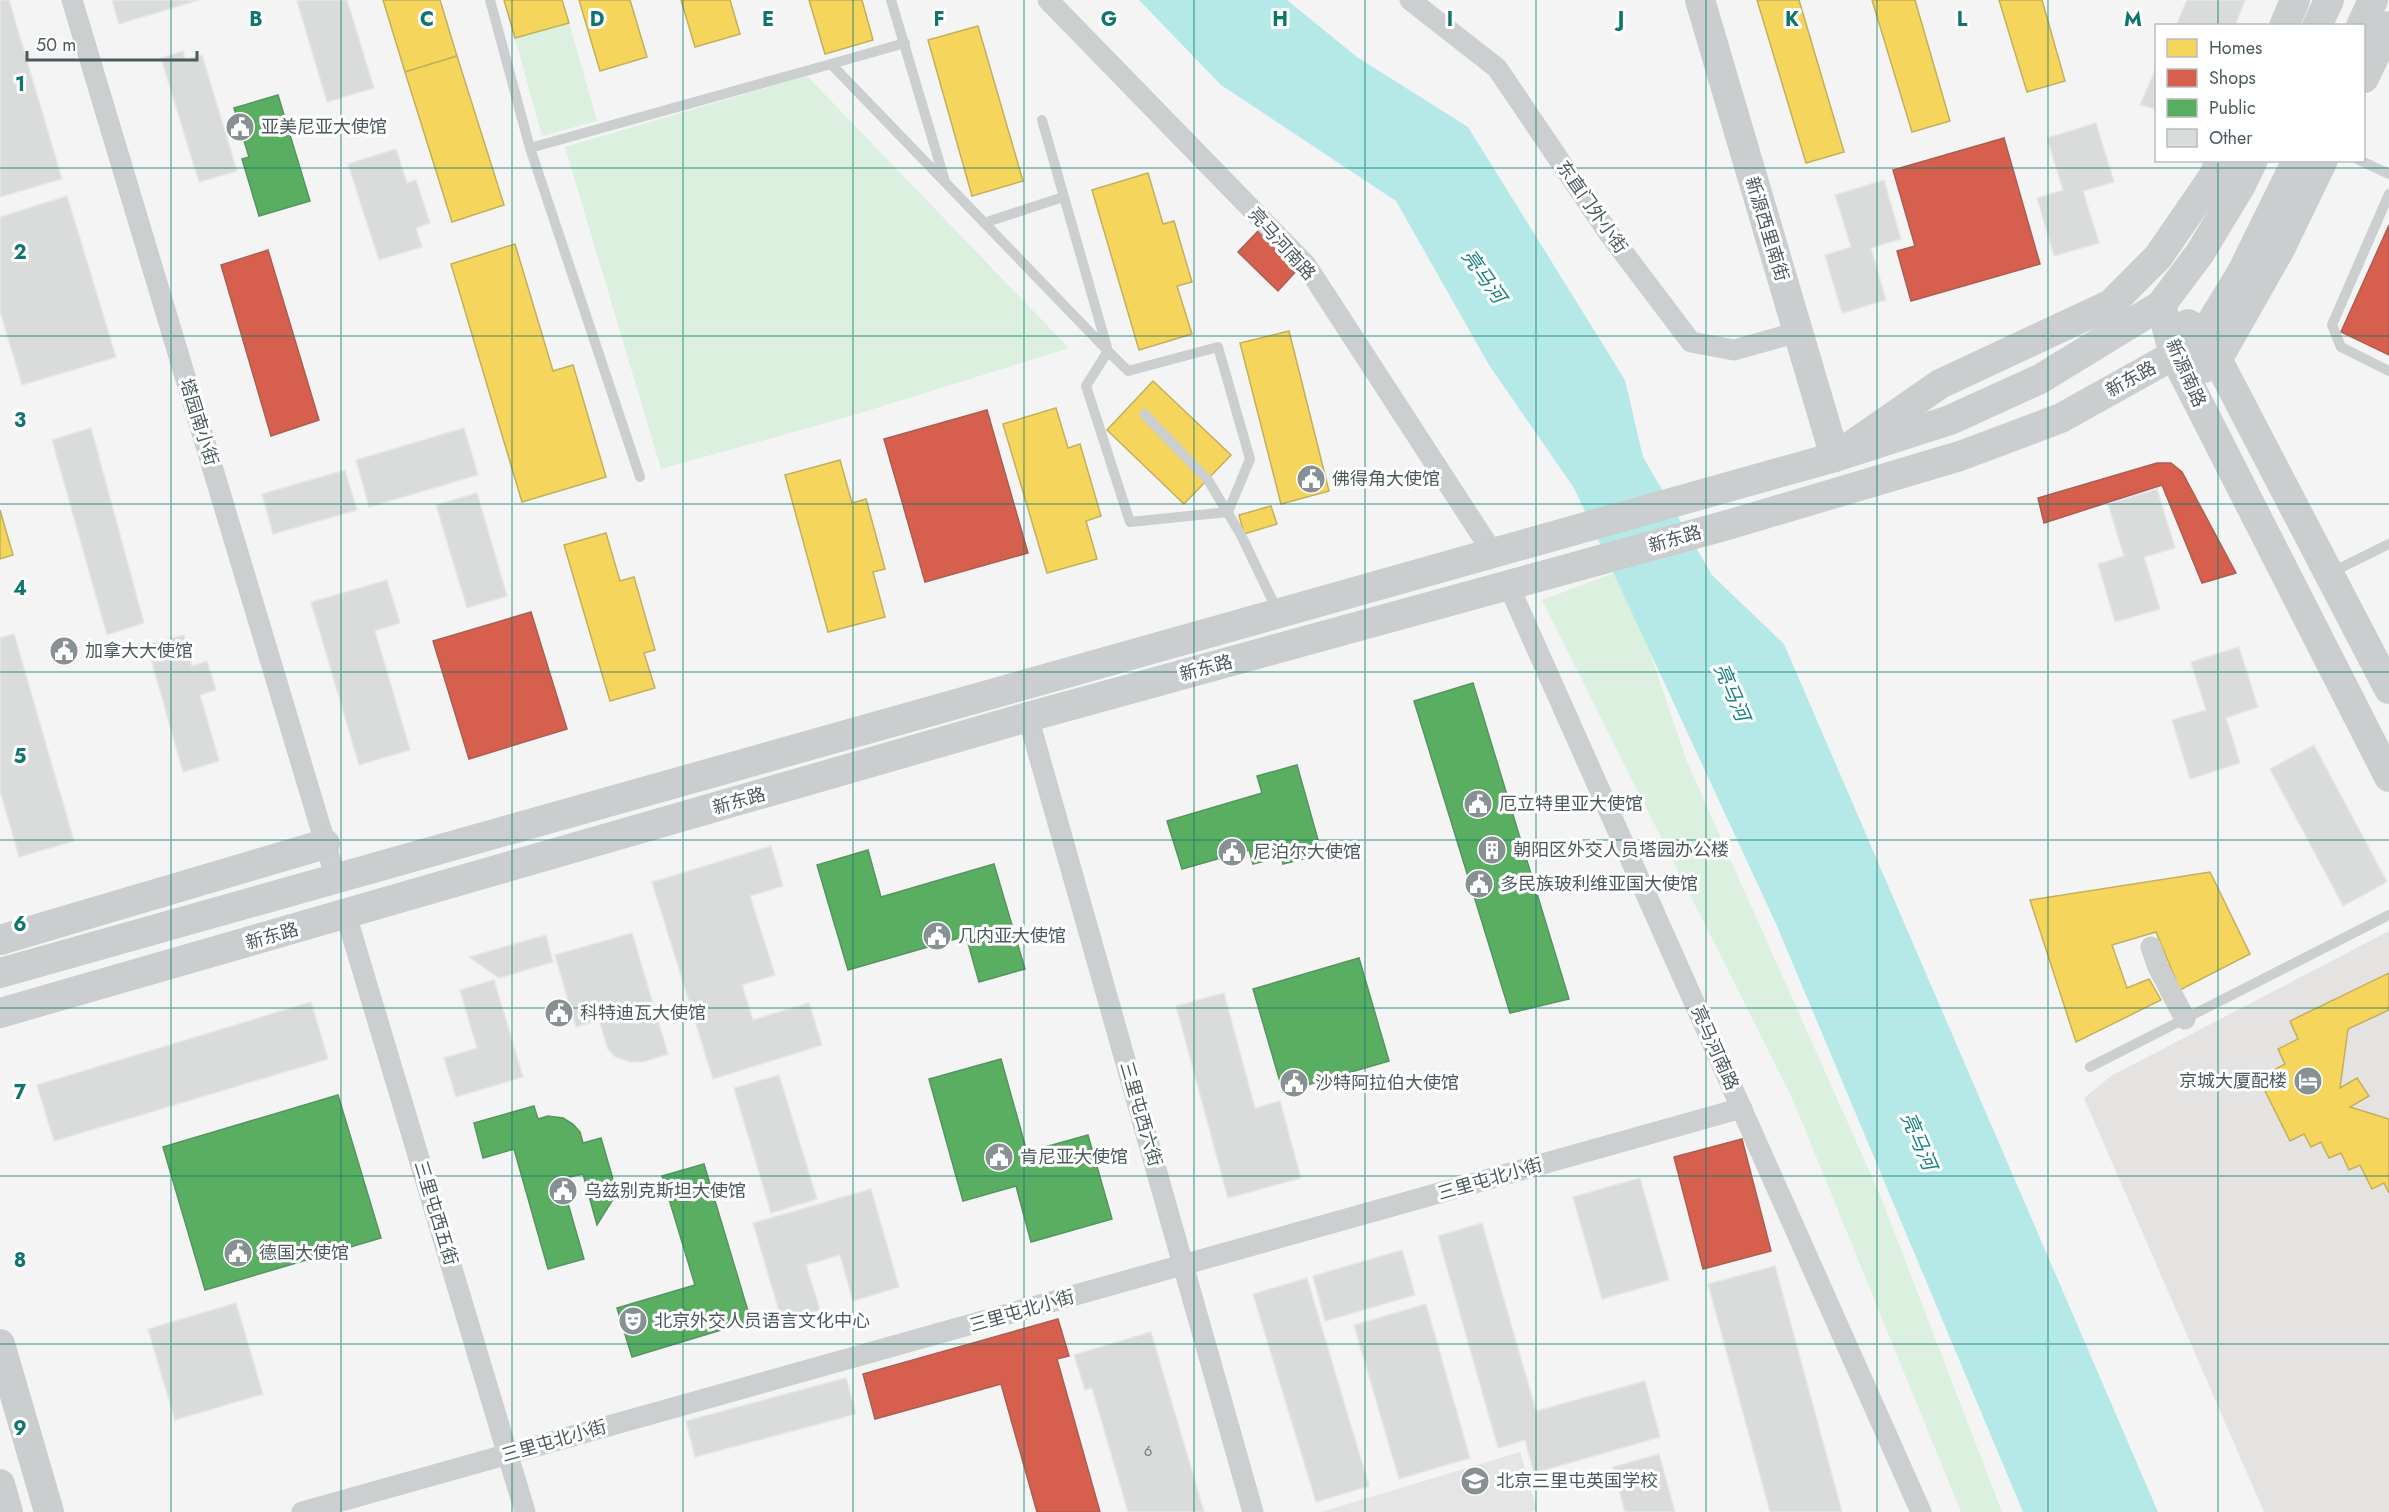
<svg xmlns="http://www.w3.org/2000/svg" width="2389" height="1512" viewBox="0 0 2389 1512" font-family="Jost,'Noto Sans SC',sans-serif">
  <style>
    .commercial { fill: #e4e3e2 }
    .education { fill: #e6e5e6 }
    .green { fill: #dcf0df }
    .water { fill: #b5e9e7 }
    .homes { fill: #f6d55c; stroke: #c3b05d; stroke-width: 1.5 }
    .shops { fill: #d6604d; stroke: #ad5e52; stroke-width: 1.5 }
    .public { fill: #5aae61; stroke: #569560; stroke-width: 1.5 }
    .building { fill: #dadcdc; stroke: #e5e6e6; stroke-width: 1.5 }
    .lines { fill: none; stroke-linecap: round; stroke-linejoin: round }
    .lane { stroke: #cbcfcf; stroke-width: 10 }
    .street { stroke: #cbcfcf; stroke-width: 21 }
    .secondary { stroke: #cbcecf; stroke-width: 30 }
    .grid { fill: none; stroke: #0f766e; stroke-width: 1.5; stroke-opacity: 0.55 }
    .labels { text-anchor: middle; stroke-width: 6; stroke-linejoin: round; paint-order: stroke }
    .number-label { font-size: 15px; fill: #717c7f }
    .poi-label { font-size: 18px; fill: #4c5a5e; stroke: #fff; text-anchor: start }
    .street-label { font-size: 18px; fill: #4c5a5e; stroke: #fff }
    .water-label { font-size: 20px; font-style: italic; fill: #1b8382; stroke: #fff }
    .grid-label { font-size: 20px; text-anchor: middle; font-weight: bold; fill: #0f766e; stroke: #fff; stroke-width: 6; stroke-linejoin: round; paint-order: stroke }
  </style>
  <rect width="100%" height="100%" fill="#f4f4f4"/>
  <path class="commercial" d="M2389 931V1512H2264L2084 1098 2111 1076Z"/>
  <path class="education" d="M1520 1452 1537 1510 1530 1512H1321Z"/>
  <g class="green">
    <path d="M569 23 597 121 542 136 515 38Z"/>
    <path d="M807 76 1069 348 854 415 661 469 565 147Z"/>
    <path d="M1622 570 1687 762 1880 1195 2002 1512H1961L1793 1100 1542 600Z"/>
  </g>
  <path class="water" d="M1139 0H1287L1357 57 1468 127 1625 380 1643 457 1712 575 1784 644 2158 1512H2023L1777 926 1574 488 1489 365 1396 201 1221 85Z"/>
  <g class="homes">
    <path d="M383 0H440L457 56 405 72Z"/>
    <path d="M504 0H562L569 23 515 38Z"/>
    <path d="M579 0H630L647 57 600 71Z"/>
    <path d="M681 0H730L740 34 695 47Z"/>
    <path d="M809 0H862L873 40 825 54Z"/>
    <path d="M1757 0H1799L1844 152 1806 163Z"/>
    <path d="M1872 0H1915L1950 121 1912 132Z"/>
    <path d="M1999 0H2042L2065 81 2027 92Z"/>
    <path d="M978 26 1023 181 972 196 928 40Z"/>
    <path d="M457 56 504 205 452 222 405 72Z"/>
    <path d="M1148 173 1163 224 1174 221 1192 282 1177 286 1192 334 1139 350 1092 190Z"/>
    <path d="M515 244 553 371 573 365 606 477 522 502 451 264Z"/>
    <path d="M1289 331 1329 491 1281 504 1240 343Z"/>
    <path d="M1153 381 1231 455 1184 504 1107 430Z"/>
    <path d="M1056 408 1068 448 1080 444 1101 516 1086 521 1097 559 1047 573 1003 424Z"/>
    <path d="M840 460 852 503 866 499 885 569 873 572 885 617 828 632 785 475Z"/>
    <path d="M1271 506 1277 524 1244 534 1239 515Z"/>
    <path d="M0 510 13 555 0 559Z"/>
    <path d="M606 533 620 581 634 577 655 650 644 653 655 688 610 701 564 545Z"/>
    <path d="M2210 872 2250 954 2180 990 2156 932 2112 945 2127 988 2149 979 2161 1000 2076 1042 2030 900Z"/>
    <path d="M2389 973V1010L2348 1029 2340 1088 2357 1078 2369 1096 2350 1107 2389 1119V1193L2384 1183 2372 1189 2360 1165 2349 1170 2341 1153 2329 1158 2321 1142 2311 1147 2304 1134 2290 1141 2265 1091 2276 1085 2270 1072 2285 1064 2278 1049 2298 1039 2290 1021Z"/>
  </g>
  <g class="shops">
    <path d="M2004 138 2040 264 1911 301 1897 251 1915 246 1893 170Z"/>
    <path d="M2389 225V355L2341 332Z"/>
    <path d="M1258 231 1298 269 1278 291 1238 252Z"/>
    <path d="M268 250 319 420 271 436 221 265Z"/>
    <path d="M987 410 1028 553 925 582 884 439Z"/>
    <path d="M2157 463H2171L2182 472 2236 573 2202 583 2162 485 2044 523 2038 498Z"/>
    <path d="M531 612 567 729 469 759 433 641Z"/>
    <path d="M1742 1139 1771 1251 1703 1269 1674 1157Z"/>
    <path d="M1058 1319 1069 1356 1057 1359 1100 1512H1037L1001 1384 875 1419 863 1374Z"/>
  </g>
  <g class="public">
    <path d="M278 95 310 201 259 216 242 159 249 157 234 108Z"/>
    <path d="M1473 683 1569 999 1510 1013 1414 701Z"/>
    <path d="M1297 765 1322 854 1283 864 1281 857 1253 864 1249 850 1182 869 1167 821 1262 793 1257 776Z"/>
    <path d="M868 850 881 897 994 864 1025 969 979 982 966 936 848 970 817 865Z"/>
    <path d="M1359 958 1389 1061 1283 1092 1253 989Z"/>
    <path d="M1001 1059 1027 1152 1088 1135 1112 1219 1031 1242 1016 1186 963 1201 929 1079Z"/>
    <path d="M338 1095 381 1238 205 1290 163 1147Z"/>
    <path d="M534 1106 538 1119 548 1116 563 1118 573 1124 580 1132 583 1143 601 1138 617 1193 597 1225 583 1174 561 1179 584 1259 548 1269 514 1149 483 1158 474 1123Z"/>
    <path d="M704 1164 751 1321 632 1357 617 1308 695 1285 662 1176Z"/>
  </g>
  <g class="building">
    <path d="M0 0H9L62 179 0 197Z"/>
    <path d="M112 0H199L119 24Z"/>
    <path d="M301 0H347L374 88 327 102 297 1Z"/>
    <path d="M2187 0H2245L2235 26H2176Z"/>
    <path d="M183 51 185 59 202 55 237 171 199 182 161 58Z"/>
    <path d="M2156 68V109L2140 105Z"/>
    <path d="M2096 123 2114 182 2083 191 2099 243 2054 256 2037 198 2063 190 2047 138Z"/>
    <path d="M396 149 407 183 416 180 430 223 416 228 422 247 379 260 348 164Z"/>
    <path d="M1884 180 1901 239 1871 248 1886 300 1842 313 1825 255 1851 247 1835 195Z"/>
    <path d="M67 196 116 357 22 385 0 311V217Z"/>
    <path d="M91 428 144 623 107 635 52 440Z"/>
    <path d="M464 428 478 475 369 507 356 460Z"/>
    <path d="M345 470 357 510 273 534 262 494Z"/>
    <path d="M2157 489 2175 548 2144 557 2160 609 2115 622 2098 564 2124 556 2108 504Z"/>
    <path d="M477 493 507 596 467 608 436 505Z"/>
    <path d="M387 580 400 623 375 631 410 750 359 765 311 602Z"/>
    <path d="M14 634 74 841 19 857 0 791V638Z"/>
    <path d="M184 635 192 666 207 661 216 690 200 695 219 761 183 772 147 645Z"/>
    <path d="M2239 647 2258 707 2226 718 2240 763 2190 779 2172 720 2206 710 2191 662Z"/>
    <path d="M2314 745 2387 882 2343 906 2270 769Z"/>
    <path d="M771 846 783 886 750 896 775 975 742 985 753 1020 809 1003 822 1045 713 1079 652 882Z"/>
    <path d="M632 933 668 1054 643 1062H631L616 1057 608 1049 599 1020 576 1027 555 955Z"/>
    <path d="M546 935 553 962 499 978 469 957Z"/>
    <path d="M494 980 523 1077 456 1097 444 1058 477 1048 460 990Z"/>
    <path d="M1224 993 1255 1108 1280 1101 1301 1178 1228 1198 1176 1006Z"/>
    <path d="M311 1002 328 1059 54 1141 37 1085Z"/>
    <path d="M779 1075 817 1199 771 1213 734 1088Z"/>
    <path d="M1640 1178 1669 1280 1602 1299 1573 1197Z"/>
    <path d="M871 1189 899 1287 853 1301 840 1255 806 1265 820 1310 782 1321 753 1223Z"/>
    <path d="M1482 1223 1536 1411 1645 1381 1660 1437 1534 1473 1525 1440 1498 1448 1438 1236Z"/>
    <path d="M1402 1250 1415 1295 1325 1321 1313 1276Z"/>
    <path d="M1775 1266 1842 1512H1770L1708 1284Z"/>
    <path d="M1307 1278 1369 1486 1316 1502 1253 1294Z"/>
    <path d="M236 1303 263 1394 175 1420 148 1329Z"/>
    <path d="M1426 1304 1470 1458 1399 1479 1354 1325Z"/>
    <path d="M1151 1332 1204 1512H1128L1092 1388 1085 1390 1074 1355Z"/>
    <path d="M846 1378 856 1414 695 1457 686 1421Z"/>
    <path d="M1659 1454 1675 1512H1625L1613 1467Z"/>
  </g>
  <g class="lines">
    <g class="lane">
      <path d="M490 0 530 148 640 477"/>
      <path d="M891 0 944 178"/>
      <path d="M831 64 905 43"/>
      <path d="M530 148 831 64 1108 351 1128 371 1218 347 1250 459 1228 512 1130 522 1086 386 1108 351 1042 120"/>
      <path d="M2359 160 2389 174"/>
      <path d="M2389 194 2332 325 2341 347 2389 371"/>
      <path d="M984 223 1063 197"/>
      <path d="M1144 414 1208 480 1241 535 1277 610"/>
      <path d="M2330 573 2389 544"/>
      <path d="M2090 1067 2389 915"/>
    </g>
    <g class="street">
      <path d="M72 0 336 879"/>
      <path d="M1048 0 1306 265 1493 553"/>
      <path d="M1410 0 1497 68 1610 235 1691 342 1734 350 1798 332"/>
      <path d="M1508 584 1921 1512"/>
      <path d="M1028 717 1253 1512"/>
      <path d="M346 915 525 1512"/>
      <path d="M2151 947 2158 967 2185 1019"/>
      <path d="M302 1512 1742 1108"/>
    </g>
    <g class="secondary">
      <path d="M1700 0 1835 457 1940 384 2111 304 2158 257 2213 177 2221 160"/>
      <path d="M2284 26 2295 0"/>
      <path d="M2317 26 2329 0"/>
      <path d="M2361 26 2373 0"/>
      <path d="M2364 78 2389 26"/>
      <path d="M2161 305 2174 355 2389 777"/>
      <path d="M2188 324 2204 334 2389 689"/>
      <path d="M2204 368 2217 360 2280 249 2323 160"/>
      <path d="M0 940 325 844"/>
      <path d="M0 973 1493 553 1835 457 1950 420 2040 379 2161 305 2200 253 2241 185 2253 160"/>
      <path d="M0 1013 1028 717 1731 524 1960 456 2061 418 2174 355 2204 334 2242 272 2297 160"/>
      <path d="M0 1344 49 1512"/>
      <path d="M0 1484 8 1512"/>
    </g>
  </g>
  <path class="grid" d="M171 0V1512M341 0V1512M512 0V1512M683 0V1512M853 0V1512M1024 0V1512M1194 0V1512M1365 0V1512M1536 0V1512M1706 0V1512M1877 0V1512M2048 0V1512M2218 0V26M2218 160V1512M0 168H2389M0 336H2389M0 504H2389M0 672H2389M0 840H2389M0 1008H2389M0 1176H2389M0 1344H2389"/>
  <defs>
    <g id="civic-disc" transform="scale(1.5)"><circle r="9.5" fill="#879092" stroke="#fff"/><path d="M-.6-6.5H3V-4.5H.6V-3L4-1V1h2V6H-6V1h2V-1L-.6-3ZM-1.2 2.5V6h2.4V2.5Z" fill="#fff"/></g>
    <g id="building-disc" transform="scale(1.5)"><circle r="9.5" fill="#879092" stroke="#fff"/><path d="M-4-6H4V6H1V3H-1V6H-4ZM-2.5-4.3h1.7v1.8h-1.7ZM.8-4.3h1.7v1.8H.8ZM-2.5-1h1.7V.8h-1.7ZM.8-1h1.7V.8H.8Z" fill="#fff"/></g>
    <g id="hotel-disc" transform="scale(1.5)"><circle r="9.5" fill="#879092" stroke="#fff"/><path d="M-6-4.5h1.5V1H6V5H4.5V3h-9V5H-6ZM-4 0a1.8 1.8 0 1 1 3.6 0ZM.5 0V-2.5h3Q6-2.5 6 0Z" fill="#fff"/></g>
    <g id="theatre-disc" transform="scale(1.5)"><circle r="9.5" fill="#879092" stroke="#fff"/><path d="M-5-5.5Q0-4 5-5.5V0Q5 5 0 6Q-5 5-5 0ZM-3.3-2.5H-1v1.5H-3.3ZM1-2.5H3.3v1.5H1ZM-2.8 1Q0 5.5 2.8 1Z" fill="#fff"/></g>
    <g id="school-disc" transform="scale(1.5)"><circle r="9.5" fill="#879092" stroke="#fff"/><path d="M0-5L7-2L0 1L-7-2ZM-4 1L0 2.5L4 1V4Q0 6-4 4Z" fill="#fff"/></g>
  </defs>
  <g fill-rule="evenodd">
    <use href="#civic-disc" x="240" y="127"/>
    <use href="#civic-disc" x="1311" y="479"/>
    <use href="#civic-disc" x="64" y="651"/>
    <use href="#civic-disc" x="1478" y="804"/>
    <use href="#building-disc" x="1492" y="850"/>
    <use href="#civic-disc" x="1232" y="852"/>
    <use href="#civic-disc" x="1479" y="884"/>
    <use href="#civic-disc" x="937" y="936"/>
    <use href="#civic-disc" x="559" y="1013"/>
    <use href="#hotel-disc" x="2308" y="1081"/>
    <use href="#civic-disc" x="1294" y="1083"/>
    <use href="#civic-disc" x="999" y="1157"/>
    <use href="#civic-disc" x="563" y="1191"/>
    <use href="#civic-disc" x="238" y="1253"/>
    <use href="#theatre-disc" x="633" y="1321"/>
    <use href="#school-disc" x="1475" y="1481"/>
  </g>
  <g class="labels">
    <g class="number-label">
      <text x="1148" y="1456">6</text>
    </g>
    <g class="poi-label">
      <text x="261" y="133">亚美尼亚大使馆</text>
      <text x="1332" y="485">佛得角大使馆</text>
      <text x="85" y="657">加拿大大使馆</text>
      <text x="1499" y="810">厄立特里亚大使馆</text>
      <text x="1513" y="856">朝阳区外交人员塔园办公楼</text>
      <text x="1253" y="858">尼泊尔大使馆</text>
      <text x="1500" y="890">多民族玻利维亚国大使馆</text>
      <text x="958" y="942">几内亚大使馆</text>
      <text x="580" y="1019">科特迪瓦大使馆</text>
      <text x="2287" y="1087" text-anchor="end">京城大厦配楼</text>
      <text x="1315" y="1089">沙特阿拉伯大使馆</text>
      <text x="1020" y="1163">肯尼亚大使馆</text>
      <text x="584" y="1197">乌兹别克斯坦大使馆</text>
      <text x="259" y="1259">德国大使馆</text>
      <text x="654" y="1327">北京外交人员语言文化中心</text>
      <text x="1496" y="1487">北京三里屯英国学校</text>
    </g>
    <g class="street-label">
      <text transform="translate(1592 207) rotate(55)" y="6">东直门外小街</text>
      <text transform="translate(1767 229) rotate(73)" y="6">新源西里南街</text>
      <text transform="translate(1282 244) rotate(48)" y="6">亮马河南路</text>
      <text transform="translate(2186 373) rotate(66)" y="6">新源南路</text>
      <text transform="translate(2131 379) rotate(-29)" y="6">新东路</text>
      <text transform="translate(199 422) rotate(73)" y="6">塔园南小街</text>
      <text transform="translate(1675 539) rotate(-16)" y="6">新东路</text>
      <text transform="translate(1206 668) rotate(-15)" y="6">新东路</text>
      <text transform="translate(739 801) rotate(-16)" y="6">新东路</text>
      <text transform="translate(272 936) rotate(-16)" y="6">新东路</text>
      <text transform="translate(1715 1048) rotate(66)" y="6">亮马河南路</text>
      <text transform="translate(1141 1114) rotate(74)" y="6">三里屯西六街</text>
      <text transform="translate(1490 1179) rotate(-16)" y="6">三里屯北小街</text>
      <text transform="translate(436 1213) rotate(73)" y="6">三里屯西五街</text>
      <text transform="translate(1022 1311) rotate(-16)" y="6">三里屯北小街</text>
      <text transform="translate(554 1441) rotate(-16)" y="6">三里屯北小街</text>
    </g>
    <g class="water-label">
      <text transform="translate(1484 276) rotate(55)" y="7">亮马河</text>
      <text transform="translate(1732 692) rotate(67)" y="7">亮马河</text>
      <text transform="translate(1919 1141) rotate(67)" y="7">亮马河</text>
    </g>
  </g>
  <g class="grid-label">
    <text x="256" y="26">B</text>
    <text x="427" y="26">C</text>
    <text x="597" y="26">D</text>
    <text x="768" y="26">E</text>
    <text x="939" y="26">F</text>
    <text x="1109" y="26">G</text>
    <text x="1280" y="26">H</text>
    <text x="1450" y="26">I</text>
    <text x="1621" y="26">J</text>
    <text x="1792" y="26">K</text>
    <text x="1962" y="26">L</text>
    <text x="2133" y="26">M</text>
    <text x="20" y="91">1</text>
    <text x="20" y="259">2</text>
    <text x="20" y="427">3</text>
    <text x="20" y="595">4</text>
    <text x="20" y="763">5</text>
    <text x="20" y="931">6</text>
    <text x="20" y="1099">7</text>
    <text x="20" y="1267">8</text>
    <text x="20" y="1435">9</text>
  </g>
  <rect x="2155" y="24" width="210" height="138" fill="#ffffff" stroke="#b7bdbf" stroke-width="1.5"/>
  <rect x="2167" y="39" width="30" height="18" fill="#f6d55c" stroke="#b7bdbf" stroke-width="1.5"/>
  <text x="2209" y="54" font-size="18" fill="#4c5a5e">Homes</text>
  <rect x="2167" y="69" width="30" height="18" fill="#d6604d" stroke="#b7bdbf" stroke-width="1.5"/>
  <text x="2209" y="84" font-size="18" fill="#4c5a5e">Shops</text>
  <rect x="2167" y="99" width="30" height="18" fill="#5aae61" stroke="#b7bdbf" stroke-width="1.5"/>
  <text x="2209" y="114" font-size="18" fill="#4c5a5e">Public</text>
  <rect x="2167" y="129" width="30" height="18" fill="#dadcdc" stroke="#b7bdbf" stroke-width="1.5"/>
  <text x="2209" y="144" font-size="18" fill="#4c5a5e">Other</text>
  <path d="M27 51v9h170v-9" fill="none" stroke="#4c5a5e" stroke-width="3"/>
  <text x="36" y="51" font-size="18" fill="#4c5a5e" stroke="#ffffff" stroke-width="4.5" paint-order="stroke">50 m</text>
</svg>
